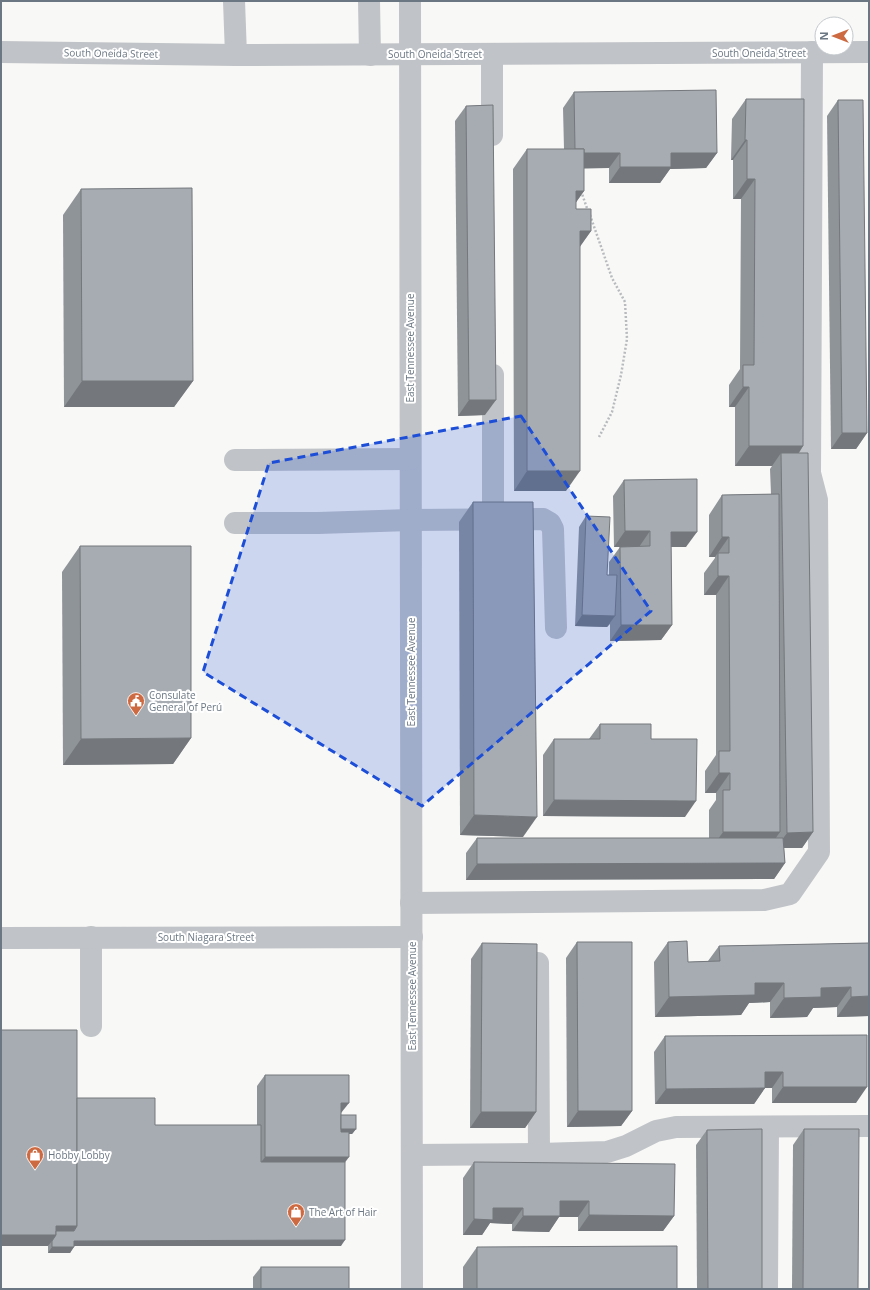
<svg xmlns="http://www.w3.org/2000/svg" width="870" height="1290" viewBox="0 0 870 1290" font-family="'Open Sans',sans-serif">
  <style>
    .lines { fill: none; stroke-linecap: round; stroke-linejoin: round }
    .path { stroke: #b8bbbe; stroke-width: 2.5; stroke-dasharray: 2 2; stroke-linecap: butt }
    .minor { stroke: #c0c3c7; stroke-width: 22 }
    .wall { fill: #8f9499 }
    .shaded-wall { fill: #74787d }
    .building { fill: #a6acb2; stroke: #74787d }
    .marked { fill: #1d4ed8; fill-opacity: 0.2; stroke: #1d4ed8; stroke-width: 3; stroke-dasharray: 8 5; stroke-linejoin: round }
    .labels { text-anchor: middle; stroke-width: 4; stroke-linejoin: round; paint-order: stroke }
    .street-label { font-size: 10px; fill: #6b7783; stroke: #fff }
    .poi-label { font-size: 10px; fill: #6b7783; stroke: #fff; text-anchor: start }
  </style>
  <rect width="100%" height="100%" fill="#f8f8f6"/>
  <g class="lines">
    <g class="path">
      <path d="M581 191 588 211"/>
      <path d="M590 215 612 278 625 302 627 339 621 375 612 412 599 437"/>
    </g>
    <g class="minor">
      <path d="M234 1 236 55"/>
      <path d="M369 1 370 55"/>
      <path d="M410 1 412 1289"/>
      <path d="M1 52 236 55 869 52"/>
      <path d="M492 54V135"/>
      <path d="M493 375V520"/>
      <path d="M235 460 410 459"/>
      <path d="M235 523H318L410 520 543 519 550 523 553 529 556 628"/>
      <path d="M411 903 764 900 790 894 819 852 817 500 810 473 812 52"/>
      <path d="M91 937V1026"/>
      <path d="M1 938 412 937"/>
      <path d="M538 963 539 1154"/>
      <path d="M412 1155 539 1154 607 1152 626 1146 656 1131 676 1127 869 1126"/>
      <path d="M767 1289 768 1127"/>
    </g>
  </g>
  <g class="wall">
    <path d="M574 92 717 153 706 168 670 169 660 183H609V168H584V191L576 202V209L591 231 580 246 566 491H514L513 169 527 149H564L563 108Z"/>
    <path d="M746 99 803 446 799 453 813 832 802 848H784L785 863 774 879 466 880V853L477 838H709V810L716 800V793H705V771L716 755V595H704V573L715 558V557H709V515L722 495 771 494 770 469 772 466H735V407H729V385L740 369 741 199H733V160H731L732 119Z"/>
    <path d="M838 100 867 433 856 449H831L827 116Z"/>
    <path d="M466 106 485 415 458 416 455 121Z"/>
    <path d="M81 189 193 381 174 407H64L63 215Z"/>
    <path d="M624 480 686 547H671L672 625 661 640 610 641V624L607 627 575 626 579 527 586 516 607 575H609V562L620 547H614L613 496Z"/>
    <path d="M473 502 523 837 460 835 459 522Z"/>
    <path d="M80 546 191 738 173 764 63 765 62 572Z"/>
    <path d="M600 724 651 739 685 817 543 816V755L554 739H589Z"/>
    <path d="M577 942 632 1111 621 1126 567 1127 566 958Z"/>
    <path d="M668 942 688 962 708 961 719 946 869 943V1016L837 1017V1007L813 1008 807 1017 770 1018V1002L749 1003 741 1015 655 1017 654 962Z"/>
    <path d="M482 943 536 1112 525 1128H470L471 959Z"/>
    <path d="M867 1035 856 1103H772V1088H765L754 1104H655L654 1052 665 1036Z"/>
    <path d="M265 1075 341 1113V1115L356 1129 352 1134H349L345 1162 341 1246H74L70 1253H48V1246L77 1098 155 1125H257V1086Z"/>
    <path d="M804 1129 858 1289H792L793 1145Z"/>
    <path d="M707 1130 762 1289H697L696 1145Z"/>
    <path d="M474 1162 674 1216 663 1231H578V1217H559L549 1232 512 1231V1224L490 1223 482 1235H463V1178Z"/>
    <path d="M477 1247 677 1289H463V1267Z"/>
    <path d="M261 1267 349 1289H253V1277Z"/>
  </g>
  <g class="shaded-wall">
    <path d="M745 140H747L733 160H731Z"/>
    <path d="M575 153H620L609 168 564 169Z"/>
    <path d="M671 153H717L706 168 670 169 660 183H609L620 167Z"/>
    <path d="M747 179H755L741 199H733Z"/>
    <path d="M576 191H584L570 211Z"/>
    <path d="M580 231H591L577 251Z"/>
    <path d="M82 381H193L174 407H64Z"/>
    <path d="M743 387H749L735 407H729Z"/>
    <path d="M469 400H496L485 415 458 416Z"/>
    <path d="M842 433H867L856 449H831Z"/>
    <path d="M749 446H803L790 466 781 453 772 466H735Z"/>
    <path d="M527 471H580L566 491H514Z"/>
    <path d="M625 531H650L639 547H614Z"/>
    <path d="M671 532H697L686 547H660Z"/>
    <path d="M722 537H729L715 557H709Z"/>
    <path d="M718 576H729L716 595H704Z"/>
    <path d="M582 615 615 616 607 627 575 626Z"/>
    <path d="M621 625H672L661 640 610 641Z"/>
    <path d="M191 738 173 764 63 765 81 739Z"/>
    <path d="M719 773H730L716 793H705Z"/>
    <path d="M554 800 696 801 685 817 543 816Z"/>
    <path d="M474 815 537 817 523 837 460 835Z"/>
    <path d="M723 832H780L766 852H709Z"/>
    <path d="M813 832 802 848H776L787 833Z"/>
    <path d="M785 863 774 879 466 880 477 864Z"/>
    <path d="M755 983H784L770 1002 749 1003 741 1015 655 1017 669 997Z"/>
    <path d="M851 987 837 1007 813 1008 807 1017 770 1018 784 998 821 988Z"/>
    <path d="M869 996V1016L837 1017 851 997Z"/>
    <path d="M765 1072H783L772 1088H754Z"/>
    <path d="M783 1087H867L856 1103H772Z"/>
    <path d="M765 1088 754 1104H655L666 1089Z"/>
    <path d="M341 1103H349L341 1113Z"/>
    <path d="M578 1111H632L621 1126 567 1127Z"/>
    <path d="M481 1112H536L525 1128H470Z"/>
    <path d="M337 1129H356L352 1134H333Z"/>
    <path d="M265 1157H349L341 1168H257Z"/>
    <path d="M560 1201H589L578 1217H559L549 1232 512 1231 523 1216Z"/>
    <path d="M493 1208H523L512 1224 490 1223 482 1235H463L474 1219Z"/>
    <path d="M589 1215 674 1216 663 1231H578Z"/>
    <path d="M56 1226H77L70 1237H55L48 1246H1V1235Z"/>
    <path d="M345 1240 341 1246H70L74 1241Z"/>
    <path d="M52 1247H74L70 1253H48Z"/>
  </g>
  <g class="building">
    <path d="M716 90 717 153H671V167H620V153H584V149H575L574 92Z"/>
    <path d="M746 99H804L803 446H749V387H743V365H754L755 179H747V140H745Z"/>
    <path d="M838 100H863L867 433H842Z"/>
    <path d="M493 105 496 400H469L466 106Z"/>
    <path d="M527 149H584V191H576V209H591V231H580V471H527Z"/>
    <path d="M192 188 193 381H82L81 189Z"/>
    <path d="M781 453H808L813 832 787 833Z"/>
    <path d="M697 479V532H671L672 625H621L620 547 650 546V531H625L624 480Z"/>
    <path d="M779 494 780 832H723V790H730V773H719V751H730L729 576H718V553H729V537H722V495Z"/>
    <path d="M473 502H533L537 817 474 815Z"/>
    <path d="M586 516 610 517 607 575H617L615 616 582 615Z"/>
    <path d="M80 546H191V738L81 739Z"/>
    <path d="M600 724H651V739H697L696 801 554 800V739H600Z"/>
    <path d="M477 838H783L785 863 477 864Z"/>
    <path d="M687 941 688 962 720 961 719 946 869 943V996L851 997V987L821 988V997L784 998V983H755V995L669 997 668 942Z"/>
    <path d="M577 942H632V1111H578Z"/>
    <path d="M482 943 537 944 536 1112H481Z"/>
    <path d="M1 1030H77V1226H56V1235H1Z"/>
    <path d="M867 1035V1087H783V1072H765V1088L666 1089 665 1036Z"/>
    <path d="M265 1075H349V1103H341V1132H349V1157H265Z"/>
    <path d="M77 1098H155V1125H261V1162H345V1240L74 1241V1247H52V1241L56 1235V1231H74L77 1226Z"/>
    <rect x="341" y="1115" width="15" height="14"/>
    <path d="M762 1129V1289H708L707 1130Z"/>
    <path d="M804 1129H859L858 1289H803Z"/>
    <path d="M474 1162 675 1164 674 1216 589 1215V1201H560V1216H523V1208H493V1220L474 1219Z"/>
    <path d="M677 1246V1289H477V1247Z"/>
    <rect x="261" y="1267" width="88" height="22"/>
  </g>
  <path class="marked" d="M521 416 651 611 422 806 203 672 269 463Z"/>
  <defs>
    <g id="civic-pin" transform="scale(0.9)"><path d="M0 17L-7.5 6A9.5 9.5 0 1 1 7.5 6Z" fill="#cd6a41" stroke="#fff"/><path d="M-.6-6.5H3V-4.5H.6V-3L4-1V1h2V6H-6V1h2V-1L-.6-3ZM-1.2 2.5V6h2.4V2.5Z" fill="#fff"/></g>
    <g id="shop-pin" transform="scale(0.9)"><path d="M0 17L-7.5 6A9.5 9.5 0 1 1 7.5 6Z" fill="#cd6a41" stroke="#fff"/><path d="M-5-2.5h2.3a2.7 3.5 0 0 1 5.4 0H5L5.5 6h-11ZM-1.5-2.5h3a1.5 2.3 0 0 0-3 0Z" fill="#fff"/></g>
  </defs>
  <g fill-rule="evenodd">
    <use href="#civic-pin" x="136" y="701"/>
    <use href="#shop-pin" x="35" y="1155"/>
    <use href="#shop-pin" x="296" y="1212"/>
  </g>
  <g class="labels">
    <g class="street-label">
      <text transform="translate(111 53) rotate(1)" y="4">South Oneida Street</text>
      <text x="759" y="57">South Oneida Street</text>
      <text x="435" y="58">South Oneida Street</text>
      <text transform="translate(410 348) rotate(-90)" y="4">East Tennessee Avenue</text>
      <text transform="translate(411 672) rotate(-90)" y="4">East Tennessee Avenue</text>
      <text x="206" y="941">South Niagara Street</text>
      <text transform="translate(412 996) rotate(-90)" y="4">East Tennessee Avenue</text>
    </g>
    <g class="poi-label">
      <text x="149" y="699">Consulate<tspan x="149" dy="12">General of Perú</tspan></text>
      <text x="48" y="1159">Hobby Lobby</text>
      <text x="309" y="1216">The Art of Hair</text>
    </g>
  </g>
  <rect width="870" height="1290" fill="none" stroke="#6b7783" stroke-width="4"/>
  <g transform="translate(834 36) rotate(270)"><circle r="19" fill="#ffffff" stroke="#c4c9cd"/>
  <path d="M0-3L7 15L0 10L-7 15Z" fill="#cd6a41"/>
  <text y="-6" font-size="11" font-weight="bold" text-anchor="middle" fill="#6b7783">N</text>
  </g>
</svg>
